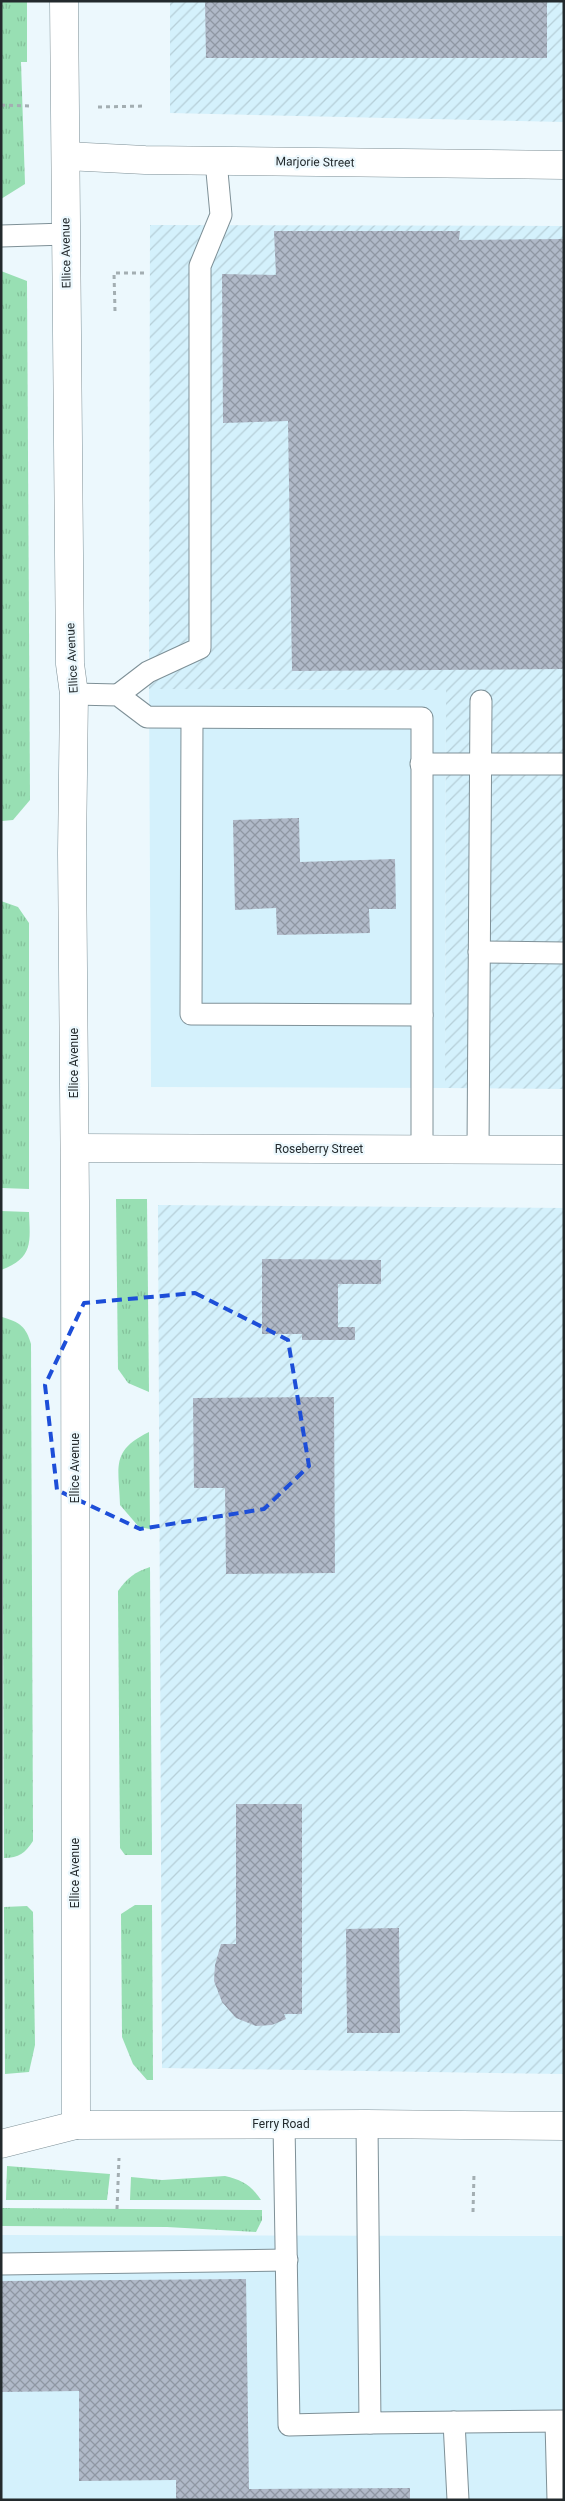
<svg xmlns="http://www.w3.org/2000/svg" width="565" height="2501" viewBox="0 0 565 2501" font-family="Roboto,sans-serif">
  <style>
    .built { fill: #d4f1fc }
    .industrial { fill: url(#industrial-furrows) }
    .grass { fill: url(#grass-tufts) }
    .building { fill: url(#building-cross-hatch) }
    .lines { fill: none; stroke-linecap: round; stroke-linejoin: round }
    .service-casing { stroke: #7e9097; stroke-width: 23 }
    .minor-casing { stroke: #7e9097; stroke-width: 29 }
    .secondary-casing { stroke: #7e9097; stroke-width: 29 }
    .path { stroke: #a3aeb2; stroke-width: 3; stroke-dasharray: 4 4; stroke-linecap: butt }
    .service { stroke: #fff; stroke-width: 21 }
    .minor { stroke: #fff; stroke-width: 28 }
    .secondary { stroke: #fff; stroke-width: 28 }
    .marked { fill: none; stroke: #1d4ed8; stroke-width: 4; stroke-dasharray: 10 6; stroke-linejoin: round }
    .labels { text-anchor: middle; stroke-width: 4.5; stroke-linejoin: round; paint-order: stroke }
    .street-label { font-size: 12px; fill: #232a2d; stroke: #ecf8fd }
  </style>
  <defs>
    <pattern id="industrial-furrows" width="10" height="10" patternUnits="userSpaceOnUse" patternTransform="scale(1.25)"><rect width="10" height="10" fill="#d4f1fc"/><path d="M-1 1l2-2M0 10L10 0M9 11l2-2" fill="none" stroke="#b6cfd8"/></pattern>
    <pattern id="grass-tufts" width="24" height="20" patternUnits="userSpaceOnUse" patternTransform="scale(1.25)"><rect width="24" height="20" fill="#98dfb3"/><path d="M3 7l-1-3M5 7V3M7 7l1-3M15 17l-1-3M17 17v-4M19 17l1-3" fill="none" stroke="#83c09a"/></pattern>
    <pattern id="building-cross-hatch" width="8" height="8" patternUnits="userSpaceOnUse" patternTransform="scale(1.25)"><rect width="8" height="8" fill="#b0b9c8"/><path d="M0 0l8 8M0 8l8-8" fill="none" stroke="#8f97a3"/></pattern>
  </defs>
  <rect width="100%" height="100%" fill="#ecf8fd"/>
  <g class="built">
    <path d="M149 689 446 690 445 1088 151 1087Z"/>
    <path d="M1 2235 564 2236V2500H1Z"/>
  </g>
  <g class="industrial">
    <path d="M170 1H564V122L170 113Z"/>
    <path d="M150 225 564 226V1089L445 1088 446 690 149 689Z"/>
    <path d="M158 1205 564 1208V2074L162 2068Z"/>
  </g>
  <g class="grass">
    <path d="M1 1H27V62H21L25 184 1 199Z"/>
    <path d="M1 271 27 281 30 800 13 820 2 821Z"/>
    <path d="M1 901 18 907 29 923V1189L2 1188Z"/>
    <path d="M116 1199H147L149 1392 128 1383 118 1369Z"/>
    <path d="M1 1211 29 1212C30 1242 34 1258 1 1270Z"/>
    <path d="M2 1317C20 1322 26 1327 31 1344L33 1841C25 1853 19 1858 4 1858Z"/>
    <path d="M149 1432 150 1529 139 1527 120 1505C119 1467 110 1451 149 1432Z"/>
    <path d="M150 1567 152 1855H125L120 1848 118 1591C127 1578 135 1572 150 1567Z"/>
    <path d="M135 1905H152L153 2080H147L133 2064 122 2037 121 1914Z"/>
    <path d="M27 1906 33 1912 35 2045 29 2072 5 2074 4 1907Z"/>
    <path d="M7 2166 110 2174 107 2200H6Z"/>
    <path d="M225 2176C242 2180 251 2185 261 2200H130L131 2177 162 2180Z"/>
    <path d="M1 2208 262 2210V2220L256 2232 167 2227 1 2226Z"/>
  </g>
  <g class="building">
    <path d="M205 1H547V58H206Z"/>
    <path d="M274 231H460L459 240 564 239V669L292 671 288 421 223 423 222 274 276 275Z"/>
    <path d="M299 818 300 862 395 859 396 909H369L370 933 277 935 276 908 235 910 233 820Z"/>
    <path d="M262 1259 381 1260V1284H338V1327H355V1340H302V1334H262Z"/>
    <path d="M334 1397 335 1573 226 1574 225 1488H194L193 1398Z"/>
    <path d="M236 1804H302V2014H284L286 2019 272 2025 256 2026 236 2018 222 2002 214 1981 215 1965 221 1944H236Z"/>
    <path d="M399 1928 400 2033H347L346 1929Z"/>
    <path d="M246 2279 249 2489 410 2488V2500H176V2480L79 2481V2391L1 2392V2281Z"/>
  </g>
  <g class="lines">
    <g class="service-casing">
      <g id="service">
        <path d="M1 236 66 234"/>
        <path d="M74 694 118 695 147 717 422 718V1150"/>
        <path d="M118 695 148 672 200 648V266L221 215 216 161"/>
        <path d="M192 718 191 1014 422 1015"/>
        <path d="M421 764H564"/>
        <path d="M479 952 564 953"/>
        <path d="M478 1150 481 701"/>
        <path d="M284 2124 289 2425 370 2423"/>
        <path d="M367 2124 370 2423 564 2421"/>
        <path d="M1 2264 287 2260"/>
        <path d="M454 2422 458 2500"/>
        <path d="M556 2422 558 2500"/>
      </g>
    </g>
    <g class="minor-casing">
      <g id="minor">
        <path d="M66 156 145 160 564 165"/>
        <path d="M75 1148 564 1150"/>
        <path d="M1 2144 76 2125"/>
      </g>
    </g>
    <g class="secondary-casing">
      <path id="secondary" d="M64 1 70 664 74 694 72 853 75 1200 76 2125 367 2124 564 2126"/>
    </g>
    <g class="path">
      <path d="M1 105 32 106"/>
      <path d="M98 107 145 106"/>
      <path d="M115 311 114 273H147"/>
      <path d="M117 2209 119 2158"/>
      <path d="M473 2212 474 2174"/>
    </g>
    <use href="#service" class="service"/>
    <use href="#minor" class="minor"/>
    <use href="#secondary" class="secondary"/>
  </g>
  <path class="marked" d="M195 1293 288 1340 309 1466 264 1509 140 1529 57 1490 45 1385 84 1303Z"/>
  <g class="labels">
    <g class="street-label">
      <text transform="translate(315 162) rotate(1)" y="4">Marjorie Street</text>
      <text transform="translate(66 253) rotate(-91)" y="4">Ellice Avenue</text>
      <text transform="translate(72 658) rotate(-93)" y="4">Ellice Avenue</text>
      <text transform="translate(74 1063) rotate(-90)" y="4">Ellice Avenue</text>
      <text x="319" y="1153">Roseberry Street</text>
      <text transform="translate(75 1468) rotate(-90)" y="4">Ellice Avenue</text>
      <text transform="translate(75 1873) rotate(-90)" y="4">Ellice Avenue</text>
      <text x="281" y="2128">Ferry Road</text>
    </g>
  </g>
  <rect width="565" height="2501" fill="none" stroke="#232a2d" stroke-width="5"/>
</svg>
